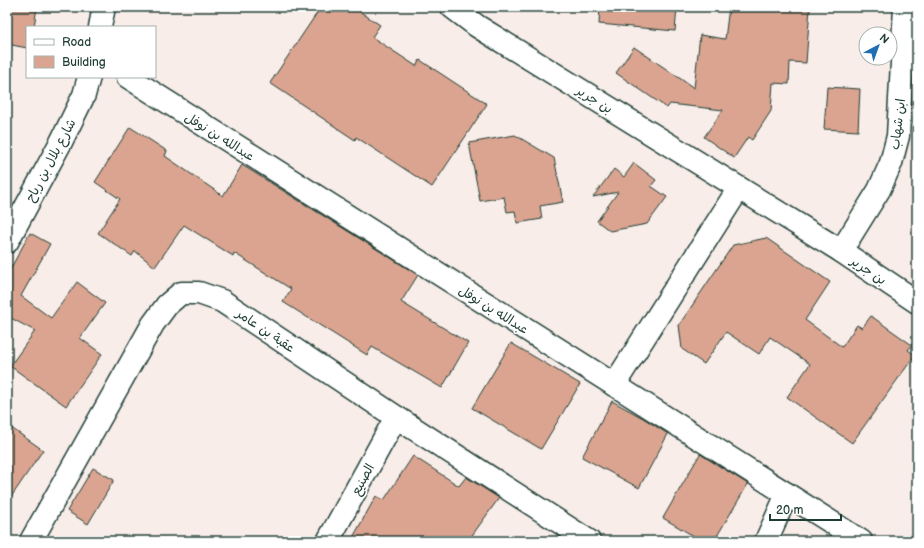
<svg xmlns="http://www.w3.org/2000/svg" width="924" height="548" viewBox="0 0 924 548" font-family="'Balsamiq Sans','Playpen Sans Arabic',sans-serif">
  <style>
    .building { fill: #daa490; stroke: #1f3d34 }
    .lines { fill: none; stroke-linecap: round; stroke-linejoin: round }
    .street-casing { stroke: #1f3d34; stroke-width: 25 }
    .secondary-casing { stroke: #1f3d34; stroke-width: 25 }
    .street { stroke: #fff; stroke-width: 22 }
    .secondary { stroke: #fff; stroke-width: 22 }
    .labels { text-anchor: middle; stroke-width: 3.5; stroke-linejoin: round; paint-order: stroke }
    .street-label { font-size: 13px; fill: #1f3d34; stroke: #fff }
  </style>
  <rect width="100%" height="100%" fill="#f8ede9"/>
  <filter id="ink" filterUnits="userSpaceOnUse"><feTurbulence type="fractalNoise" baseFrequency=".025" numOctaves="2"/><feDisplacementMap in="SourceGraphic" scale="8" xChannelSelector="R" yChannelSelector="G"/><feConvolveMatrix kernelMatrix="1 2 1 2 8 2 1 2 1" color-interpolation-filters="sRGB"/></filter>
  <g filter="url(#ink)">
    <g class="building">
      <path d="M7 7H37L34 27H27V48L7 44Z"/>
      <path d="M321 7H353L380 25 372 37 416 66 420 60 487 104 432 187 356 137 355 140 270 83Z"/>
      <path d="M600 7H677L675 31 599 24Z"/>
      <path d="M729 7H810L806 63 790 62 789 84 773 83 771 111 752 140 748 137 734 158 704 137 723 110 670 104 667 108 616 73 634 47 694 88 700 35 725 39Z"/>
      <path d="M827 87 860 89 858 131 824 129Z"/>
      <path d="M130 127 167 151 165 156 223 196 242 165 418 275 401 302 468 343 442 388 372 347 367 355 283 302 291 289 234 253 233 256 184 225 155 267 135 251 132 256 98 233 120 199 95 182Z"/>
      <path d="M515 135 554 158 563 202 540 206 542 219 517 223 515 211 507 212 504 197 480 201 469 143Z"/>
      <path d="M634 163 656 180 651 186 667 197 647 224 610 231 597 221 618 192 593 197 614 169 624 177Z"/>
      <path d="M30 233 50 244 21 296 51 318 77 282 105 303 80 338 102 354 66 406 10 366 35 331 9 317 7 322V275Z"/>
      <path d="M766 238 830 282 805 320 842 347 857 325 862 328 871 316 912 345 908 350 915 355 852 443 787 397 810 364 770 337 759 354 726 332 704 364 682 349 679 325 733 245Z"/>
      <path d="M511 343 580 384 541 449 472 408Z"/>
      <path d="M612 401 643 418 668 434 639 488 582 457Z"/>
      <path d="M7 425 43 450 7 503Z"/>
      <path d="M700 454 748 484 714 541H702L663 518Z"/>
      <path d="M413 456 459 486 466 477 499 498 468 541H351L376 496 384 500Z"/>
      <path d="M93 468 114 480 88 524 67 511Z"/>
    </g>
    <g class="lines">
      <g class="street-casing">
        <g id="street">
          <path d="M452 7 477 26 841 251 917 302"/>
          <path d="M128 77 861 541"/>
          <path d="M841 251 879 190 891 163 898 136 905 7"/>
          <path d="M614 385 739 188"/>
          <path d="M31 541 153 324 167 305 181 293H199L222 301 396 417 589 541"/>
          <path d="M328 541 396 417"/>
          <path d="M766 541 787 494"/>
        </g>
      </g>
      <g class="secondary-casing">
        <g id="secondary">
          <path d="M100 27 104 7"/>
          <path d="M7 242 61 142 84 95 89 77"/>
        </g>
      </g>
      <use href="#street" class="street"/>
      <use href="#secondary" class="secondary"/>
    </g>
  </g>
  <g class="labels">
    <g class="street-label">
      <text transform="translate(595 99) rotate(32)" y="5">بن جرير</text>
      <text transform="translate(897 124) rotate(-83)" y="5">ابن شهاب</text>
      <text transform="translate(220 136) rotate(32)" y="5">عبدالله بن نوفل</text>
      <text transform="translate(50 160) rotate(-62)" y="5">شارع بلال بن رباح</text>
      <text transform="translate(869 270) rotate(34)" y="5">بن جرير</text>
      <text transform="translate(494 309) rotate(32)" y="5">عبدالله بن نوفل</text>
      <text transform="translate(266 330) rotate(34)" y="5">عقبة بن عامر</text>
      <text transform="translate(362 479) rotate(-61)" y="5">الصنيع</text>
    </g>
  </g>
  <rect width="924" height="548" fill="none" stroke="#fff" stroke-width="24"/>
  <rect x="12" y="12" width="900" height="524" fill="none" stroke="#1f3d34" stroke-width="1.5" filter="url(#ink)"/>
  <rect x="26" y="26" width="130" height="52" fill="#ffffff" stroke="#a5b1ae"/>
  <rect x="34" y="39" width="20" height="6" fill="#ffffff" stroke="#a5b1ae"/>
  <text x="62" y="46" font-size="12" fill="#1f3d34">Road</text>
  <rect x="34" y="56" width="20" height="12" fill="#daa490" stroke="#a5b1ae"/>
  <text x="62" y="66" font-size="12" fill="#1f3d34">Building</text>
  <g transform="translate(878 46) rotate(41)"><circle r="19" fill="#ffffff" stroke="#a5b1ae"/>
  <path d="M0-3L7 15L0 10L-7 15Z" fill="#1f6fb2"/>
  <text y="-6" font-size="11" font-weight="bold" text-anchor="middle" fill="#1f3d34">N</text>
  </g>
  <path d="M770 514v6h71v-6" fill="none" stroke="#1f3d34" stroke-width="2"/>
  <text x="776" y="514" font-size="12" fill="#1f3d34" stroke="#ffffff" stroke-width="3" paint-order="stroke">20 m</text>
</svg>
